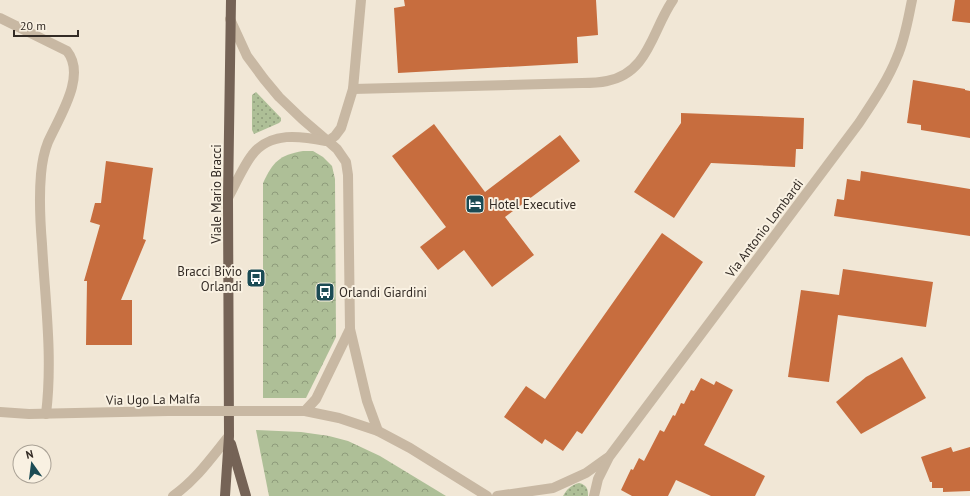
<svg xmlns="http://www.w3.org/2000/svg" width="970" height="496" viewBox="0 0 970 496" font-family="'PT Sans',sans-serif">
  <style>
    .grass { fill: url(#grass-dots) }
    .park { fill: url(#park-crowns) }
    .building { fill: #c76d3e }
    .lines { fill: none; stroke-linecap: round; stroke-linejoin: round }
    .minor { stroke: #c8b8a3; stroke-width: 10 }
    .major { stroke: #756356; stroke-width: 10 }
    .minor-bridge { stroke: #c8b8a3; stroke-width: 10 }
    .labels { text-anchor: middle; stroke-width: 4; stroke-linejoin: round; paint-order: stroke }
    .street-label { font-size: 13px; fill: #332b25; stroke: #f9f1e2 }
    .poi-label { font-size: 13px; fill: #332b25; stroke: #f9f1e2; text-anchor: start }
  </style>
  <defs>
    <pattern id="grass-dots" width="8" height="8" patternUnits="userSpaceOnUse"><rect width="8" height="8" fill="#aebf97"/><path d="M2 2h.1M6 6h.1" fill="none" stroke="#8e9b7b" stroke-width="1.8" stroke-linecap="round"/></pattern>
    <pattern id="park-crowns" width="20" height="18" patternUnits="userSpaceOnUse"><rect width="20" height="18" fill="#aebf97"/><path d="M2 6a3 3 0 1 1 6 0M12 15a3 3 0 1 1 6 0" fill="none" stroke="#8e9b7b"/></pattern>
  </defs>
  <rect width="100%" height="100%" fill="#f1e7d6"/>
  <g class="grass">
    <path d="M256 92 281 118V121L279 123 254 134 252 130V95Z"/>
    <path d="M579 483C587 485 588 489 588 496H563C567 489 571 485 579 483Z"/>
  </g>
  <g class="park">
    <path d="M303 151H313L323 157 332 166 335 179 336 337 306 398H263V183C273 162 279 155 303 151Z"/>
    <path d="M256 430 301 432 329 436 348 441 380 456 446 496H269Z"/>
  </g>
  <g class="building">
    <path d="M404 0H596L598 35 577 37 578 63 398 73 394 8 405 6Z"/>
    <path d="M955 0H970V23L952 21Z"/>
    <path d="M913 80 965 89V90L970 91V138L921 130V125L907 123Z"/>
    <path d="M681 113 804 118 803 149H796L795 167 711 163 674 218 634 192 681 123Z"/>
    <path d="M434 124 485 192 560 135 580 161 505 217 534 255 492 287 464 250 438 270 420 247 446 227 392 156Z"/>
    <path d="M106 161 153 168 143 239 146 240 121 300H132V345H86L87 281H84L100 225 90 222 95 203H101Z"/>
    <path d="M861 171 970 189V236L834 216 837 199 844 200 847 179 860 181Z"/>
    <path d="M662 233 703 262 582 434 577 431 563 451 545 439 542 444 504 417 526 386 545 399Z"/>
    <path d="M843 269 933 282 926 327 838 315 829 382 788 377 801 290 839 295Z"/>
    <path d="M902 357 926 398 861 434 836 402 866 377Z"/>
    <path d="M701 378 714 385 716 381 733 390 704 445 765 476 755 496H711L676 480 668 496H632L621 490 631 469 633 470 639 458 644 461 660 430 664 432 673 415 675 416 681 403 684 404 691 390 694 391Z"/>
    <path d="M951 447 953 452 970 447V491L943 492V488H932V482H930L921 457Z"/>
  </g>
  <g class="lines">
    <g class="minor">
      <path d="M0 18 67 51C87 76 59 117 48 142 44 152 42 163 41 174 39 197 40 220 42 244 45 300 53 357 46 414"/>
      <path d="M230 19 247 56 264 79 279 97 302 119 337 149 346 162 348 175 350 329 367 401 378 431"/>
      <path d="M353 89 582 83C590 83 598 83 607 81 649 73 652 30 673 0"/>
      <path d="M328 141 335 136 341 128 353 89 361 0"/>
      <path d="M228 198C235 185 244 165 252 155 270 131 301 136 326 141"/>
      <path d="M305 411 339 418 378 431 410 448 487 496"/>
      <path d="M305 411 316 399 350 329"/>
      <path d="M0 412 29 414 168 411"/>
      <path d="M173 496C196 480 212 457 229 436"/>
      <path d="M497 496 553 488 586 473 607 458"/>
      <path d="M594 496 598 479 609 457 859 123C873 102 888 80 897 57 905 39 908 19 912 0"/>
    </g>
    <g class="major">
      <path d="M231 444 246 496"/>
      <path d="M225 496 229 436 228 198 231 0"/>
    </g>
    <path class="minor-bridge" d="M168 411H305"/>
  </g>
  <defs>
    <g id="hotel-square" transform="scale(1)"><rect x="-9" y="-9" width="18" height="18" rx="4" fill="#1b4b54" stroke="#f9f1e2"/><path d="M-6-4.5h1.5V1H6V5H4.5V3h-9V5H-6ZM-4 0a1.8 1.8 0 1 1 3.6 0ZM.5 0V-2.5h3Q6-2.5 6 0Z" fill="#fff"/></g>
    <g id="bus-square" transform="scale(1)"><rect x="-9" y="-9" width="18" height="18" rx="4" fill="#1b4b54" stroke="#f9f1e2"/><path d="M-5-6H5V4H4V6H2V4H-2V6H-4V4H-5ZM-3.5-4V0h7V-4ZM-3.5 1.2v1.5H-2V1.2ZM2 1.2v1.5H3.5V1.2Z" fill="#fff"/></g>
  </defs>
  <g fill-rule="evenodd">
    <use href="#hotel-square" x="475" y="204"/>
    <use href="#bus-square" x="256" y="278"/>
    <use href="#bus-square" x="325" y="292"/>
  </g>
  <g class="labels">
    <g class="street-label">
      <text transform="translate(216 194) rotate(-90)" y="5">Viale Mario Bracci</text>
      <text transform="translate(764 228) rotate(-53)" y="5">Via Antonio Lombardi</text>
      <text transform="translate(153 399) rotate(-1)" y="5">Via Ugo La Malfa</text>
    </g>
    <g class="poi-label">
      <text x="489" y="209">Hotel Executive</text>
      <text x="242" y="276" text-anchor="end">Bracci Bivio<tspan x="242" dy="15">Orlandi</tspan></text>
      <text x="339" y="297">Orlandi Giardini</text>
    </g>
  </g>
  <g transform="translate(32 464) rotate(346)"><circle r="19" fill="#f9f1e2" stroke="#aaa296"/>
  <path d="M0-3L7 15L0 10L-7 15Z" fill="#1b4b54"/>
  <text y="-6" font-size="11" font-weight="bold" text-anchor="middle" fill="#332b25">N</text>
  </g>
  <path d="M14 30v6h64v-6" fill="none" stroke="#332b25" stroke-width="2"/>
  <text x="20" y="30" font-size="12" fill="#332b25" stroke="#f9f1e2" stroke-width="3" paint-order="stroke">20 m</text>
</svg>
